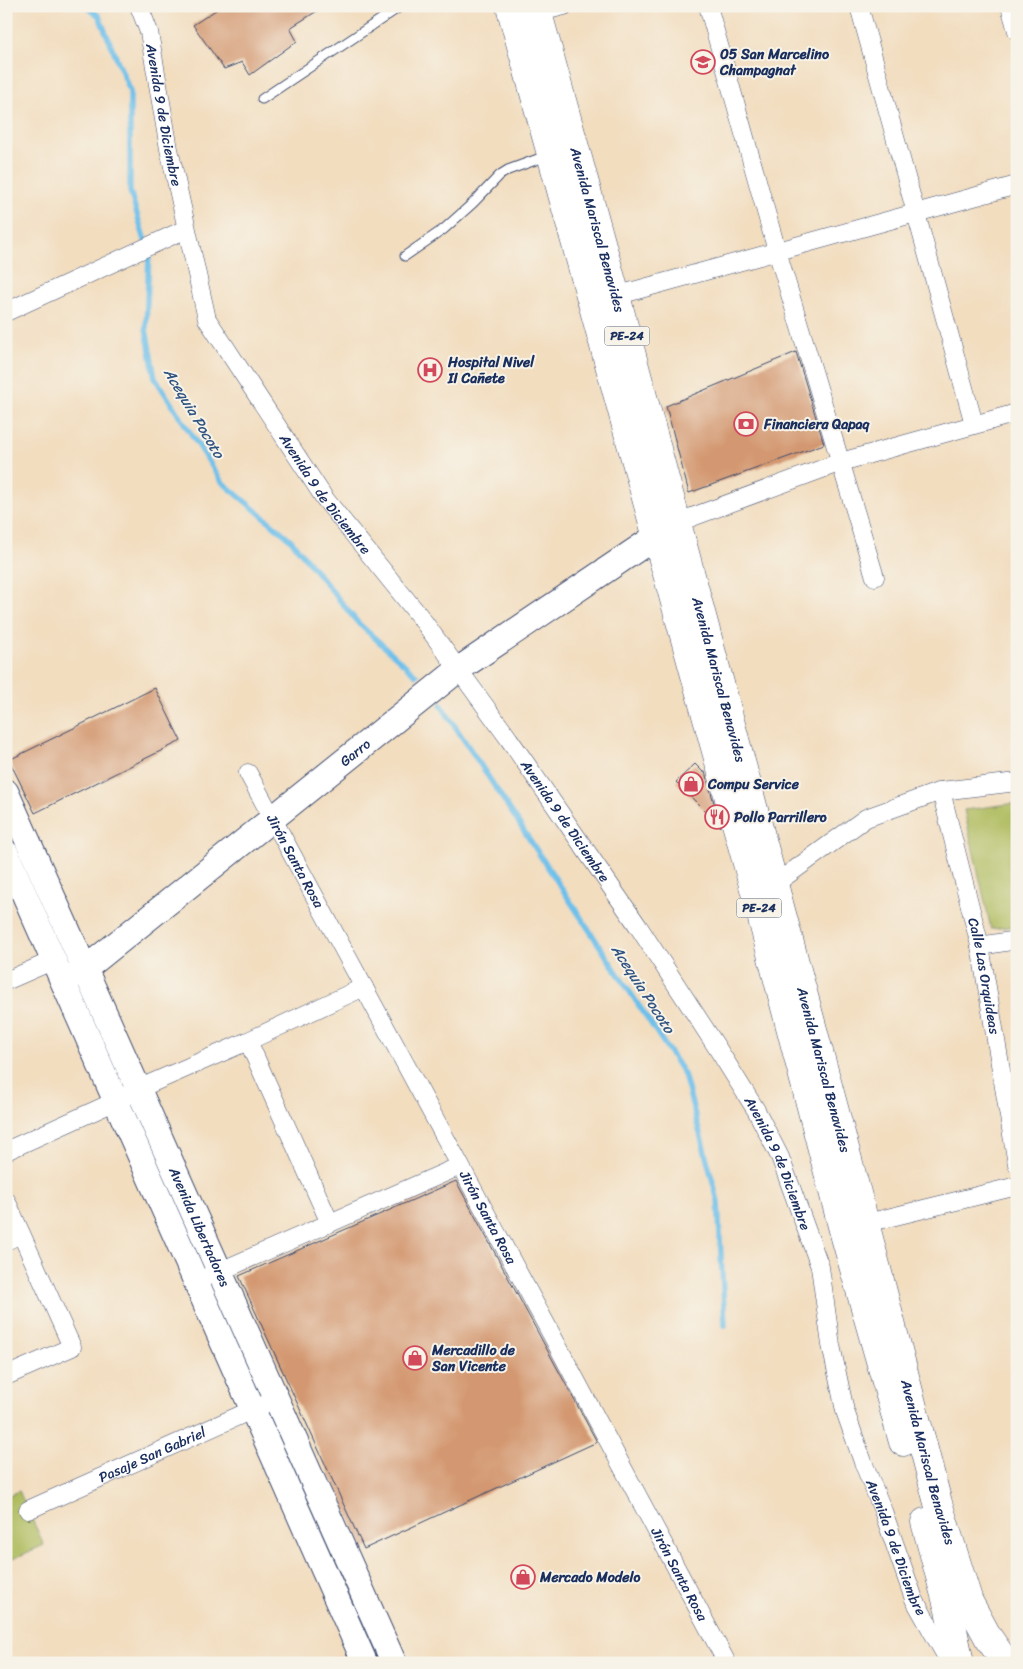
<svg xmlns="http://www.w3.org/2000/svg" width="1023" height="1669" viewBox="0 0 1023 1669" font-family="Sriracha,sans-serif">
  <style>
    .green { fill: #afbc5e; stroke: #65765e }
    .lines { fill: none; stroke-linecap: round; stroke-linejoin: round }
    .stream { stroke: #6ec0ea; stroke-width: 5.5 }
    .building { fill: #d39871 }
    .lane-casing { stroke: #3b496d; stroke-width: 11 }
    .street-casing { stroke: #3b496d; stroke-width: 19 }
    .secondary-casing { stroke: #3b496d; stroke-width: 27 }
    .highway-casing { stroke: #3b496d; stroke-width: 29 }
    .lane { stroke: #fff; stroke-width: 9 }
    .street { stroke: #fff; stroke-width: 18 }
    .secondary { stroke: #fff; stroke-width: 25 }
    .highway { stroke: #fff; stroke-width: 28 }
    .labels { text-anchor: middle; stroke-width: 4; stroke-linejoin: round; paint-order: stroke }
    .shield { fill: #f7f3e8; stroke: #5d6a87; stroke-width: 1 }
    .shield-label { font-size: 12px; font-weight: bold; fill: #1b2f5e }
    .poi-label { font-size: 14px; font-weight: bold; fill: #1b2f5e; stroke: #f7f3e8; text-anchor: start }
    .street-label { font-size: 14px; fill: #1b2f5e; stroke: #f7f3e8 }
    .water-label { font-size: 15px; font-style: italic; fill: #305381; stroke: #f7f3e8 }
  </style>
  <rect width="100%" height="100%" fill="#f7f3e8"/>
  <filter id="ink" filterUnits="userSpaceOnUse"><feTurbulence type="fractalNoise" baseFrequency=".02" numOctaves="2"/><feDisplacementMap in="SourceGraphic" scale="10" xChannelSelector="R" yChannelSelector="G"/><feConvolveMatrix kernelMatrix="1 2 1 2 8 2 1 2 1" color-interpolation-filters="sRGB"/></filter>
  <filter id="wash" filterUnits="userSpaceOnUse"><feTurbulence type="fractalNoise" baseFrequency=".0096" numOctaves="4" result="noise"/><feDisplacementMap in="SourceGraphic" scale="20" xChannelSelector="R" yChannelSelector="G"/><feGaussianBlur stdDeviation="1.12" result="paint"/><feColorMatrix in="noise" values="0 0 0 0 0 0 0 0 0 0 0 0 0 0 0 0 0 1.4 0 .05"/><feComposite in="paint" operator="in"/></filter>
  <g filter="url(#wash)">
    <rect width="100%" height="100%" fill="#f2ddbf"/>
    <g class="green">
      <path d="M1017 803V926L991 929 964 810Z"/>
      <path d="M19 1491 44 1545 6 1562V1497Z"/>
    </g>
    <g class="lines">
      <g class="stream">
        <path d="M86 6 99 16 130 91V191L149 254 146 329 155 378 222 482 290 539 358 623 416 675"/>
        <path d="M441 705 684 1074 718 1201 725 1325"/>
      </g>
    </g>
    <g id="blocks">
      <g class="building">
        <path d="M222 6H325L290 28 297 41 250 75 242 62 224 69 193 25Z"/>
        <path d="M796 352 824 444 689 493 666 406Z"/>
        <path d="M155 688 181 741 35 813 9 760Z"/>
        <path d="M695 764 703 772H705L721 827 676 782Z"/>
        <path d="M456 1181 597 1442 364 1549 239 1276Z"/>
      </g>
    </g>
  </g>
  <g filter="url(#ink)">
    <use href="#blocks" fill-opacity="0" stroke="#3b496d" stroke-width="1"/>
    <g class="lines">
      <g class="lane-casing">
        <g id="lane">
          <path d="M262 99 401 6"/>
          <path d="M405 256 444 229 473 203 500 175 508 170 549 155"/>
        </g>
      </g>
      <g class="street-casing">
        <g id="street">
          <path id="s1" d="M139 6 149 32 169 149 207 319 325 499 421 618 509 739 638 926 716 1046 756 1110 780 1157 820 1267 831 1345 845 1411 863 1462 883 1511 914 1599 950 1663"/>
          <path d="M708 6 777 251 875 577"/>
          <path d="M859 6 974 424"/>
          <path d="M1010 6 1017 31"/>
          <path d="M528 15 564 6"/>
          <path d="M608 298 1017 185"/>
          <path d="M6 312 186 229"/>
          <path d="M676 523 841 462 1017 413"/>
          <path id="s2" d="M248 773 547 1326 727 1663"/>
          <path id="s3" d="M941 791 980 946 1017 1164"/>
          <path d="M768 889 866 818 941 791 1017 782"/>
          <path d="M980 946 1017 940"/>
          <path d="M6 981 54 960"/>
          <path d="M248 1041 330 1223"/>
          <path d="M6 1151 116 1101 138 1089 248 1041 364 987"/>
          <path d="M6 1200 72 1347 6 1376"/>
          <path d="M855 1226 1017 1186"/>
          <path d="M6 1241 21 1234"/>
          <path d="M209 1276 460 1166"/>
          <path id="s4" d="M28 1510 263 1405"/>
        </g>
      </g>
      <g class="secondary-casing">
        <g id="secondary">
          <path id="s5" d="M6 792 394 1663"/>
          <path d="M6 853 365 1663"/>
          <path id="s6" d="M72 976 85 969 459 669 673 525"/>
        </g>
      </g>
      <g class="highway-casing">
        <g id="highway">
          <path d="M510 6 756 896 843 1230 903 1442"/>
          <path id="s7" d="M536 6 616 296 865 1223 938 1503 969 1602 988 1637 1006 1663"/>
          <path d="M925 1522 949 1610 960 1663"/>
        </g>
      </g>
      <use href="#lane" class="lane"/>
      <use href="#street" class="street"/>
      <use href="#secondary" class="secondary"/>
      <use href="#highway" class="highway"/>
    </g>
  </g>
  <defs>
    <g id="school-ring" transform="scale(1.25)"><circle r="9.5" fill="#f7f3e8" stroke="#d1495b" stroke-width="1.5"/><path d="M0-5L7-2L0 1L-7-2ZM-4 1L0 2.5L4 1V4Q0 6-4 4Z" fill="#d1495b"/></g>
    <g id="hospital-ring" transform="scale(1.25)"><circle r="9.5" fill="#f7f3e8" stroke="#d1495b" stroke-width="1.5"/><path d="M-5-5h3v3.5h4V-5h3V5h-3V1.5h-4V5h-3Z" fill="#d1495b"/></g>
    <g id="bank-ring" transform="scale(1.25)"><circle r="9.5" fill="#f7f3e8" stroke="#d1495b" stroke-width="1.5"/><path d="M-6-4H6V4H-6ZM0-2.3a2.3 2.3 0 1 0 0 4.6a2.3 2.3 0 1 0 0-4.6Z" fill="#d1495b"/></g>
    <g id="shop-ring" transform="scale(1.25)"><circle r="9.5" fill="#f7f3e8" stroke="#d1495b" stroke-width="1.5"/><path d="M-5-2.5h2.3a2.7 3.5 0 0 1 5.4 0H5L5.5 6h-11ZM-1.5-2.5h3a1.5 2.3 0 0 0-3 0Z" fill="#d1495b"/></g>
    <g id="restaurant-ring" transform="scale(1.25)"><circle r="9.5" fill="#f7f3e8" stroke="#d1495b" stroke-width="1.5"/><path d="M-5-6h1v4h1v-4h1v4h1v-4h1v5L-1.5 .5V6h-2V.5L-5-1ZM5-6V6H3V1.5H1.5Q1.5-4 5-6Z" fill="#d1495b"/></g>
  </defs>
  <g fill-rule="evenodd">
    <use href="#school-ring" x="703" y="62"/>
    <use href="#hospital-ring" x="430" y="370"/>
    <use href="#bank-ring" x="746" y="424"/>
    <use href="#shop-ring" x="691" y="784"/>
    <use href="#restaurant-ring" x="717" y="817"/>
    <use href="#shop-ring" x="415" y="1358"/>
    <use href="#shop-ring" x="523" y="1577"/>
  </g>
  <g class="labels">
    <g class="shield">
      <rect x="604.5" y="326.5" width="45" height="19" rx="4"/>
      <rect x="736.5" y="898.5" width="45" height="19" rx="4"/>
    </g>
    <g class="shield-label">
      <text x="627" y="340">PE-24</text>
      <text x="759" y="912">PE-24</text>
    </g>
    <g class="poi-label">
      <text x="720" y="59">05 San Marcelino<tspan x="720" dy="16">Champagnat</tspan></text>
      <text x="448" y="367">Hospital Nivel<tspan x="448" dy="16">II Cañete</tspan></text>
      <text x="764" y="429">Financiera Qapaq</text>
      <text x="708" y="789">Compu Service</text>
      <text x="734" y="822">Pollo Parrillero</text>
      <text x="432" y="1355">Mercadillo de<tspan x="432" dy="16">San Vicente</tspan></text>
      <text x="540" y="1582">Mercado Modelo</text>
    </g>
    <g class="street-label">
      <text dy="5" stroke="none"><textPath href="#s1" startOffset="112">Avenida 9 de Diciembre</textPath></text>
      <text dy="5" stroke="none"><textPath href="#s7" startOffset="232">Avenida Mariscal Benavides</textPath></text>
      <text dy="5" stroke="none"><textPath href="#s1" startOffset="532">Avenida 9 de Diciembre</textPath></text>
      <text dy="5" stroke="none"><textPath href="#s7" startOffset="698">Avenida Mariscal Benavides</textPath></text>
      <text dy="5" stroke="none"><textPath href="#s6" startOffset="361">Garro</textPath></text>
      <text dy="5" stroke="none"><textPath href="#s1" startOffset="938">Avenida 9 de Diciembre</textPath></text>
      <text dy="5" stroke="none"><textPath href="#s2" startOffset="100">Jirón Santa Rosa</textPath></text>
      <text dy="5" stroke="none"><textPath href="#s3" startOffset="190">Calle Las Orquideas</textPath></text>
      <text dy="5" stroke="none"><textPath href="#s7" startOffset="1102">Avenida Mariscal Benavides</textPath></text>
      <text dy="5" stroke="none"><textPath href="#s1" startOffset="1342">Avenida 9 de Diciembre</textPath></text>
      <text dy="5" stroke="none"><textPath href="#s2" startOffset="505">Jirón Santa Rosa</textPath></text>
      <text dy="5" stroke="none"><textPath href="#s5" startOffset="476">Avenida Libertadores</textPath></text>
      <text dy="5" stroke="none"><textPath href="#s4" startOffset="136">Pasaje San Gabriel</textPath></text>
      <text dy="5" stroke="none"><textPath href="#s7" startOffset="1508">Avenida Mariscal Benavides</textPath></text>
      <text dy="5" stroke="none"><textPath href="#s1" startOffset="1746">Avenida 9 de Diciembre</textPath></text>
      <text dy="5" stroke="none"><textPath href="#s2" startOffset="910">Jirón Santa Rosa</textPath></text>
    </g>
    <g class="water-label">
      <text transform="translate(194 413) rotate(59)" y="5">Acequia Pocoto</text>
      <text transform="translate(643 989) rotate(57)" y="5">Acequia Pocoto</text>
    </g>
  </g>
  <rect width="1023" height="1669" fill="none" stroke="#f7f3e8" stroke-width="25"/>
</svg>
